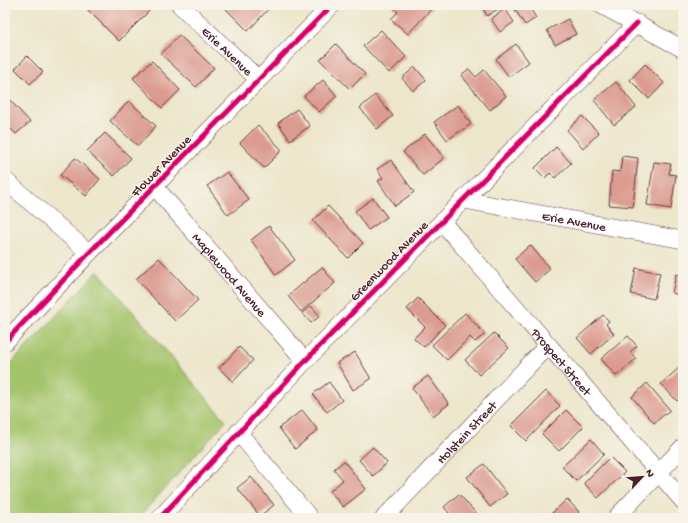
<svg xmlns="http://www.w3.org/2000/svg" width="688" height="523" viewBox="0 0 688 523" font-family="'Gochi Hand',sans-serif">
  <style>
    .green { fill: #a4c46c; stroke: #77724c }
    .building { fill: #dc9b90 }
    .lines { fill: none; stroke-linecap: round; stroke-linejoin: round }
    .minor-casing { stroke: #623d43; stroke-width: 18 }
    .minor { stroke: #fff; stroke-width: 17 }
    .cycleway-casing { stroke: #f7f3e8; stroke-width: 8 }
    .cycleway { stroke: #d6006c; stroke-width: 5 }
    .labels { text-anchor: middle; stroke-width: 3; stroke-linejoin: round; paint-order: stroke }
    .street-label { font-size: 13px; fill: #4a1f2b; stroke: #f7f3e8 }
  </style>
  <rect width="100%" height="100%" fill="#f7f3e8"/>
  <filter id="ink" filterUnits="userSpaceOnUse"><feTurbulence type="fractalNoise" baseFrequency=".025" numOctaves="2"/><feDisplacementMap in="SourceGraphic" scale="8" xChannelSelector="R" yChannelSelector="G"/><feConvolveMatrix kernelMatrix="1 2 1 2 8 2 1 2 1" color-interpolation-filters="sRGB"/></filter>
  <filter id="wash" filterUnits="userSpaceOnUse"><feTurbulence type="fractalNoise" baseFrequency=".012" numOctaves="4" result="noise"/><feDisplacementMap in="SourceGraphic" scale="16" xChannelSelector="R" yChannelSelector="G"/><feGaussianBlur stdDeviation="0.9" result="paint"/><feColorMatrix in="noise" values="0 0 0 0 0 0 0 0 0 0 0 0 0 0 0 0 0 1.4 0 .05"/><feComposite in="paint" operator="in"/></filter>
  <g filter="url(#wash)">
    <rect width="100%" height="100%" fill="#ece6cb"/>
    <path class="green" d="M98 271 226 421 138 518H5V370Z"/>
    <g id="blocks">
      <g class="building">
        <path d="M83 5H145L150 10 119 41Z"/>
        <path d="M222 5H272L248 31Z"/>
        <path d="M391 5H431L433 7 408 34 391 19 398 12Z"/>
        <path d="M481 5H500L501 7 487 16Z"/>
        <path d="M512 5H528L536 18 525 25Z"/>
        <path d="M505 9 514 22 500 32 491 19Z"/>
        <path d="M568 19 576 34 555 45 547 30Z"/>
        <path d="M381 30 406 57 389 73 363 46Z"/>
        <path d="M179 35 214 68 196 87 161 54Z"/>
        <path d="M336 44 365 74 350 89 320 60Z"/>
        <path d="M516 44 529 62 509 77 496 59Z"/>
        <path d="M27 56 43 72 30 84 15 69Z"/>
        <path d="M152 61 180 90 162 108 133 78Z"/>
        <path d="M645 64 664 83 649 99 630 80Z"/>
        <path d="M415 67 426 80 413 91 402 78Z"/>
        <path d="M469 69 476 77 484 70 506 96 490 110 461 75Z"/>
        <path d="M323 80 337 96 319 112 304 96Z"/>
        <path d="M616 82 636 107 614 125 594 100Z"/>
        <path d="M375 95 393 116 377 129 360 108Z"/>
        <path d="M9 99 30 122 16 134 5 123V103Z"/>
        <path d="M129 101 156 126 138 146 110 121Z"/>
        <path d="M458 105 471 124 447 140 434 122Z"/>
        <path d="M297 109 310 126 290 140 278 123Z"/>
        <path d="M582 116 599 133 583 148 567 130Z"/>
        <path d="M258 125 282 150 264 168 240 143Z"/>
        <path d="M105 133 131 158 114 176 87 151Z"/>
        <path d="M425 134 444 158 423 175 403 152Z"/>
        <path d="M556 147 571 163 555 178 550 173 545 178 535 168Z"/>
        <path d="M622 156 638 158 633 207 609 205 612 171 620 172Z"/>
        <path d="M75 158 100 179 86 196 60 175Z"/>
        <path d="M391 160 414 192 395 206 378 181 383 178 377 169Z"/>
        <path d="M654 162 671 164 669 174 676 175 671 209 647 205Z"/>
        <path d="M227 172 249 200 228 215 207 186Z"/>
        <path d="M373 198 387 217 368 230 355 211Z"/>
        <path d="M328 206 363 243 348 258 313 221Z"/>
        <path d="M269 226 295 260 276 275 251 240Z"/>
        <path d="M530 245 550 269 535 282 515 259Z"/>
        <path d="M159 258 198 300 175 321 136 279Z"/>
        <path d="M322 267 335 283 301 312 288 296Z"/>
        <path d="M636 268 660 273 654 299 631 294Z"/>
        <path d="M676 274 683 276V296L672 293Z"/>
        <path d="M418 298 445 325 424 347 414 338 425 327 407 309Z"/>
        <path d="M311 306 320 316 311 323 302 313Z"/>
        <path d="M465 313 485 334 475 342 470 337 447 360 432 345Z"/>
        <path d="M603 315 609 321 606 324 614 334 591 354 577 338Z"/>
        <path d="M494 333 509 348 479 375 465 360Z"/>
        <path d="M628 336 637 346 630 352 636 359 616 376 601 359Z"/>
        <path d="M239 347 253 360 233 382 219 368Z"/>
        <path d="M355 352 371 379 353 390 337 363Z"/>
        <path d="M681 366 683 368V396L677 401 661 384Z"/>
        <path d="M428 376 449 404 433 416 412 388Z"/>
        <path d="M329 382 342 400 327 412 313 394Z"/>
        <path d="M647 383 670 410 654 423 632 397Z"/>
        <path d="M546 391 560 406 526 441 511 426Z"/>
        <path d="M302 410 318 430 295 449 279 428Z"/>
        <path d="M566 410 583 427 559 451 542 434Z"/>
        <path d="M591 439 604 454 576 481 562 467Z"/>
        <path d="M373 447 387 463 373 476 359 460Z"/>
        <path d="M610 457 625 472 598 498 584 483Z"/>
        <path d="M344 461 366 489 343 507 330 491 343 480 334 469Z"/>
        <path d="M484 464 507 494 490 507 467 477Z"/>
        <path d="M251 477 274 505 260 516 237 488Z"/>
        <path d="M459 494 480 518H453L444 507Z"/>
        <path d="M567 499 579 512 573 518H557L552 513Z"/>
      </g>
    </g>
  </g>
  <g filter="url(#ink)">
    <use href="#blocks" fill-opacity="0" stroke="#623d43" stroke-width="1"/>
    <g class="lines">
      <g class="minor-casing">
        <g id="minor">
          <path id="s1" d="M180 5 258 79"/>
          <path d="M601 5 683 49"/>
          <path d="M5 180 89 253"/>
          <path id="s2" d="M155 187 305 361"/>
          <path id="s3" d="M464 200 683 240"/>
          <path id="s4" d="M442 222 683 501"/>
          <path d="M5 342 89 253 332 5"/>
          <path d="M238 432 310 518"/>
          <path d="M160 518 305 361 637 23"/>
          <path id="s5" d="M384 518 547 346"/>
          <path d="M616 518 683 447"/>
        </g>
      </g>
      <use href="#minor" class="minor"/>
      <g class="cycleway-casing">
        <g id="cycleway">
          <path d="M5 342 89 253 332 5"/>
          <path d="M160 518 305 361 637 23"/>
        </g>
      </g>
      <use href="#cycleway" class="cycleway"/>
    </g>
  </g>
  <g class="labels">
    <g class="street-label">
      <text dy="5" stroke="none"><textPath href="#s1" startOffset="66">Erie Avenue</textPath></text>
      <text transform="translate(160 165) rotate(-46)" y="5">Flower Avenue</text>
      <text dy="5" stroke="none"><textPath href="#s3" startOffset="112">Erie Avenue</textPath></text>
      <text transform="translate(388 260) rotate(-46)" y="5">Greenwood Avenue</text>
      <text dy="5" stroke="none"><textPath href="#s2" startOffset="115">Maplewood Avenue</textPath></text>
      <text dy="5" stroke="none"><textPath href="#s4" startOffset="184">Prospect Street</textPath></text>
      <text dy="5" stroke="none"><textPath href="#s5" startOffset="119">Holstein Street</textPath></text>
    </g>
  </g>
  <rect width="688" height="523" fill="none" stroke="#f7f3e8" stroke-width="20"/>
  <g transform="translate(642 477) rotate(64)" stroke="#f7f3e8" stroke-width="3" paint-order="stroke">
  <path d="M0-3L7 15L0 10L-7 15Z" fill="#4a1f2b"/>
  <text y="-6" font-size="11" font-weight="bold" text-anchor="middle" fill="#4a1f2b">N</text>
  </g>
</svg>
